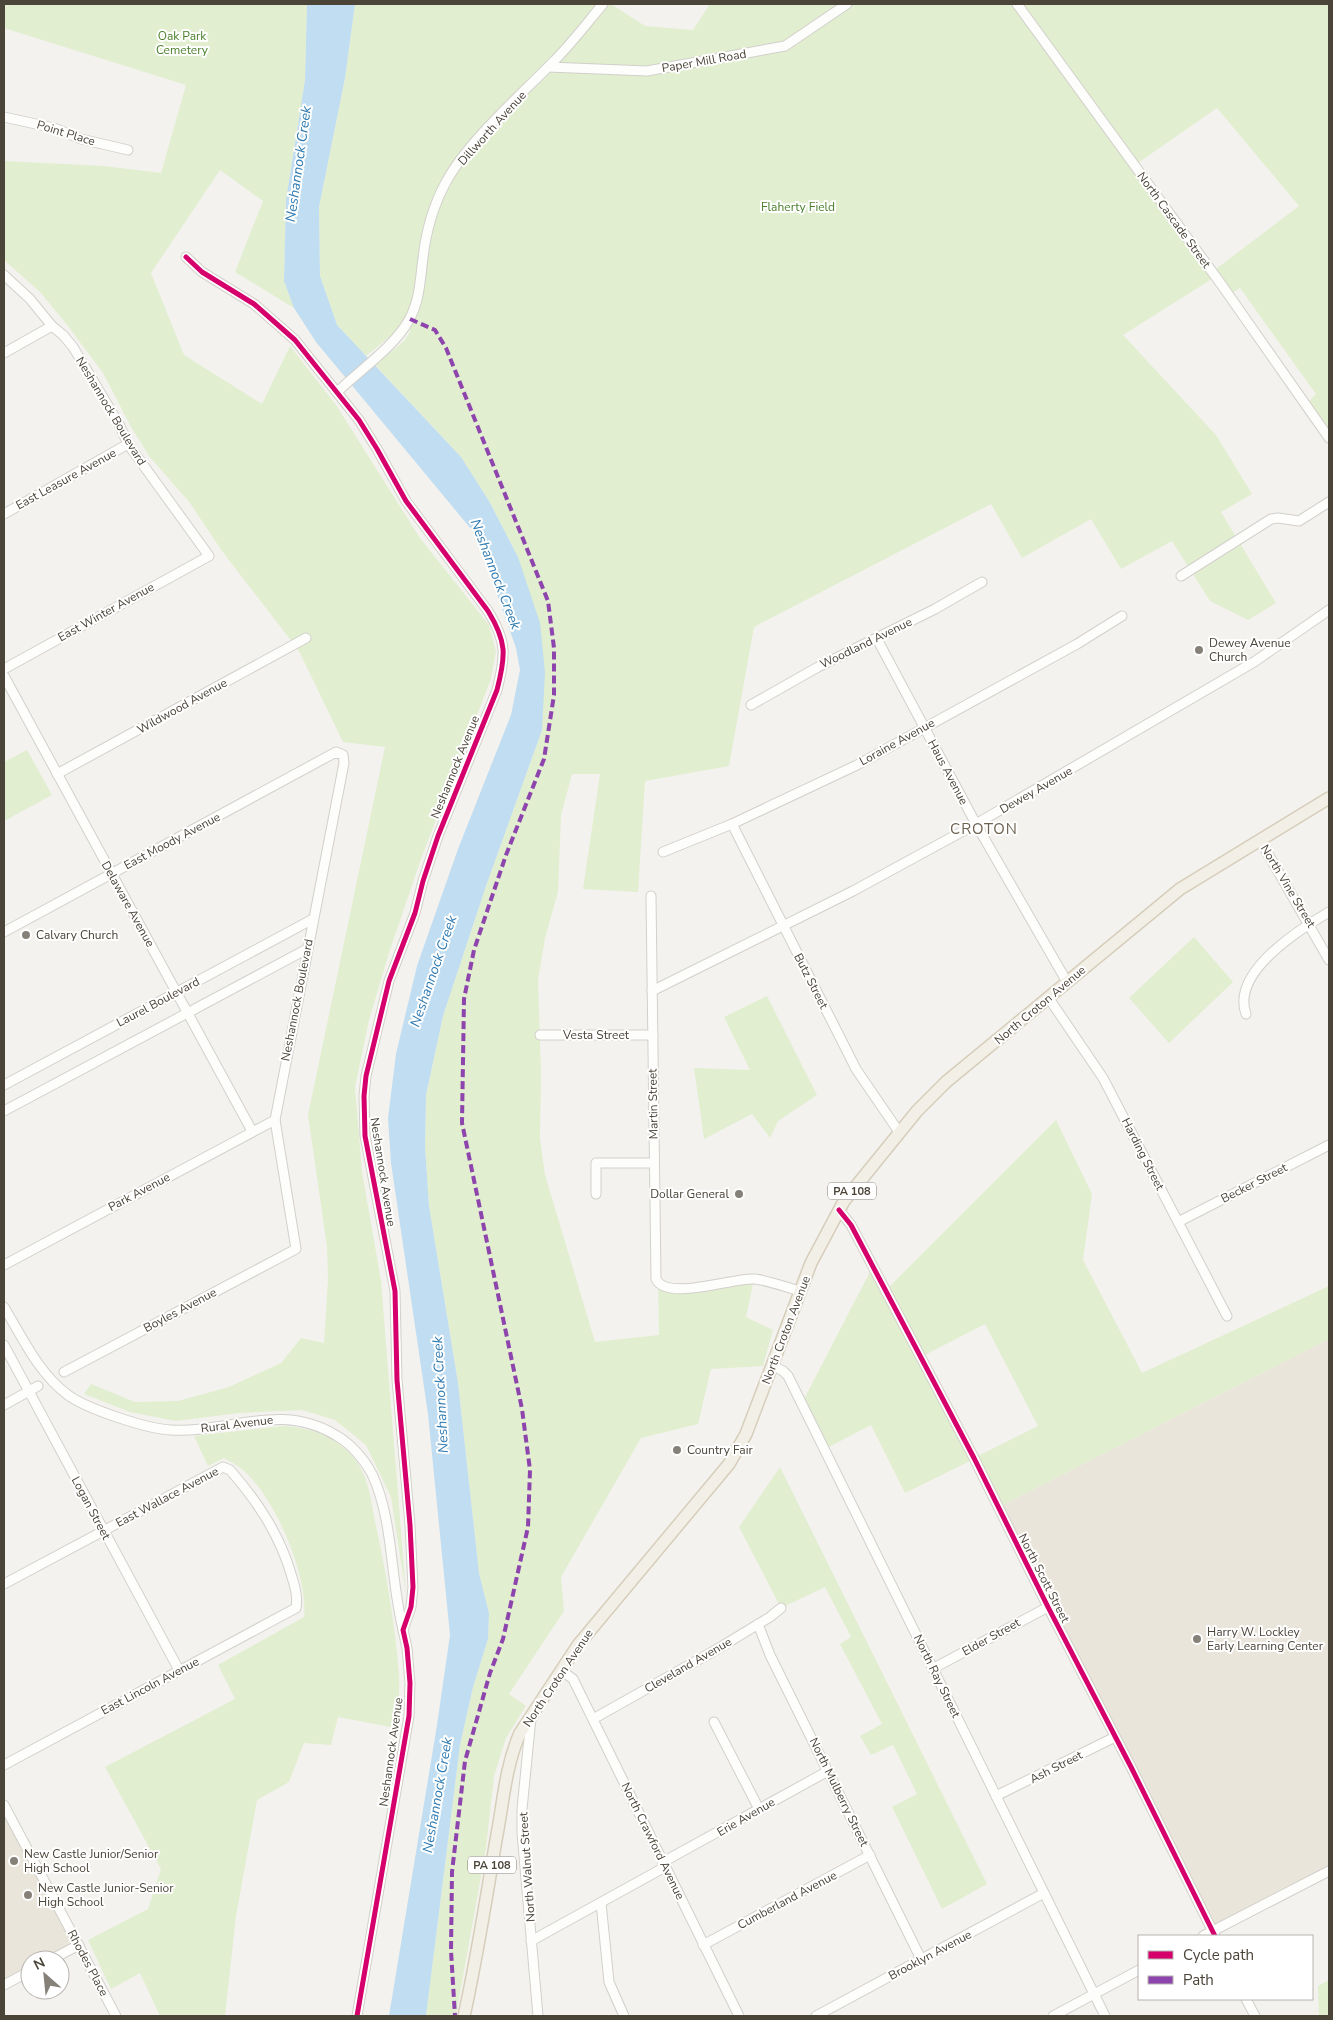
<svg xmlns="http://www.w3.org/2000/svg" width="1333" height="2020" viewBox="0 0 1333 2020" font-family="'Nunito Sans',sans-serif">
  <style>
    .education { fill: #eae5da }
    .green { fill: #e1eecf; fill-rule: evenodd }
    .water { fill: #c0ddf1 }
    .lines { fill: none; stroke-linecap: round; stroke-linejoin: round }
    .minor-casing { stroke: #d2d0cb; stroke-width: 11 }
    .major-casing { stroke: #d6cebb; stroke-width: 14 }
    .minor { stroke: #fdfdfc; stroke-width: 9 }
    .major { stroke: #f2efe6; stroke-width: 11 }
    .quiet { stroke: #8e44ad; stroke-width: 4; stroke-dasharray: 8 4; stroke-linecap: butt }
    .cycleway-casing { stroke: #fff; stroke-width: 8 }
    .cycleway { stroke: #d6006c; stroke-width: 5 }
    .poi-dot { fill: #868178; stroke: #fff; stroke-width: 2 }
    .labels { text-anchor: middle; stroke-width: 4; stroke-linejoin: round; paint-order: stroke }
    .shield { fill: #fff; stroke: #817c74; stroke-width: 1 }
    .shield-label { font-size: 11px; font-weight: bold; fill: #4b4439 }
    .park-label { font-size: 12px; fill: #4a7f2a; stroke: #fff }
    .street-label { font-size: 12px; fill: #4b4439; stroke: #fff }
    .poi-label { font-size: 12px; fill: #4b4439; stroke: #fff; text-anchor: start }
    .water-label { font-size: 14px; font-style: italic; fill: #2e7ab2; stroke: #fff }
    .quarter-label { font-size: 15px; letter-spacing: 1px; fill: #6e6250; stroke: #fff }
  </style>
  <rect width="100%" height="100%" fill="#f4f2ee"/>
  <g class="education">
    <path d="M1329 1339V1869L1212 1931 997 1508Z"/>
    <path d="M4 1805 79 1945 49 1960H30V1970L4 1985Z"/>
  </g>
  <g class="green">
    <path d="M4 4H307L305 80 286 200 284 281 294 308 235 272 263 201 220 170 151 273 184 355 262 404 290 346 336 405 420 538 489 625 496 651 491 679 422 856 389 953 369 1020 355 1087 362 1172 381 1281 406 1594 391 1497 366 1445 335 1420 302 1410 239 1413 176 1421 130 1412 84 1394 91 1384 135 1402 178 1401 229 1387 281 1363 301 1338 324 1343 328 1280 327 1247 308 1115 385 747 343 742 299 651 222 551 190 503 149 456 130 425 103 373 68 326 40 292 4 260V161L104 166 161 173 186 85 4 28Z"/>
    <path d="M355 4H611L645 26 693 30 710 4H1329V437L1306 404 1316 394 1240 288 1229 295 1215 277 1123 335 1216 435 1252 494 1221 512 1276 603 1248 620 1210 601 1172 541 1121 569 1091 519 1022 558 991 504 754 627 729 766 645 781 638 892 583 889 600 774H572L561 815 558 892 545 938 538 980 541 1071 540 1139 545 1175 595 1342 659 1335 658 1284 662 1287 754 1279 746 1317 773 1330 763 1366 711 1369 698 1424 641 1438 561 1577 564 1611 509 1694 526 1706 506 1738 494 1776 486 1848 456 2016H426L460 1745 473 1687 488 1639 489 1613 479 1573 458 1383 429 1206 425 1147 426 1095 443 1016 486 886 542 730 518 557 489 501 461 457 375 365 404 341 410 332V320L366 356 337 325 320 276 319 207 345 78ZM1217 108 1299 206 1212 272 1135 165Z"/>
    <path d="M27 750 52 795 4 821V762Z"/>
    <path d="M1194 937 1233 982 1169 1043 1129 998Z"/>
    <path d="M767 996 817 1095 778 1121 770 1138 752 1114 704 1139 694 1068 750 1070 724 1017Z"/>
    <path d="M1056 1120 1092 1194 1083 1260 1142 1373 1329 1286V1339L997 1508 974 1459 905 1493 871 1425 825 1449 802 1403 873 1266 886 1290ZM985 1324 1038 1426 974 1458 921 1357Z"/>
    <path d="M283 1426C311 1428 334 1435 353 1457 368 1474 371 1500 375 1521 386 1572 395 1623 399 1675 400 1693 398 1710 396 1728L338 1717 331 1745 304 1743 289 1782 257 1800 236 1916 225 2016H160L140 1973 111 1989 88 1940 148 1909 161 1869 105 1767 235 1699 218 1665 304 1617C309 1575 272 1490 238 1466 234 1463 228 1461 224 1458L208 1466 194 1436Z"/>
    <path d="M780 1467 987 1884 942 1909 892 1807 917 1794 893 1745 871 1755 860 1736 882 1724 840 1644 851 1637 825 1587 781 1608 739 1527Z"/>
    <path d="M1329 1980V2016H1319L1318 1986Z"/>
  </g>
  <path class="water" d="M307 4H355L345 78 319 207 320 276 337 325 461 457 489 501 518 557 540 623 545 672 542 730 486 886 443 1016 426 1095 425 1147 429 1206 458 1383 479 1573 489 1613 488 1639 473 1687 460 1745 426 2016H389L437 1725 450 1635 428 1414 391 1163 388 1118 396 1054 417 966 458 849 511 715 520 670 516 648 476 535 316 342 294 308 284 281 286 200 305 80Z"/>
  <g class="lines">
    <g class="minor-casing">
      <g id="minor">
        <path d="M1017 4 1221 284 1329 438"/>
        <path d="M548 67 647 71 785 46 847 4"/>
        <path d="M4 117 54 128 81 139 128 150"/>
        <path d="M186 257 202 272 254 304 295 340 359 420 377 449 406 501 488 611C507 642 506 655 497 690L438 836 423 881 415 913 389 981 366 1076 364 1096 365 1136 395 1291 397 1380 410 1525 413 1587 411 1607 403 1630 407 1648 410 1683 409 1716 357 2016"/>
        <path d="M4 275 30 299 52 326 63 335 73 347 119 424 128 444 209 556 4 669"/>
        <path d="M4 353 52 326"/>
        <path d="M337 392C360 370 394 347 409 320 420 300 420 280 423 258 426 231 433 206 446 182 469 140 520 96 554 61 572 43 587 23 603 4"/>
        <path d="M4 514 128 444"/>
        <path d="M1181 576 1271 519 1278 518 1299 521 1329 502"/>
        <path d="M877 639 976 824 1067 982"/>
        <path d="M4 676 252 1131"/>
        <path d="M751 705 818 667 935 609 982 582"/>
        <path d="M57 774 306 638"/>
        <path d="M732 824 856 1069 899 1132"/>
        <path d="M1260 840 1329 960"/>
        <path d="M663 852 732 824 857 765 1077 644 1122 616"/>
        <path d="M651 896 656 1279C667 1302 734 1277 755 1279 770 1281 785 1287 800 1291"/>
        <path d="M4 932 336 752 343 755 344 763 275 1120 296 1249 64 1372"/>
        <path d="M652 991 853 891 976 824 1254 662 1329 610"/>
        <path d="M1048 997 1103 1078 1227 1316"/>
        <path d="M1246 1014C1231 972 1300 929 1329 912"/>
        <path d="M540 1035H653"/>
        <path d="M4 1085 313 919"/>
        <path d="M4 1111 307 949"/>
        <path d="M596 1194V1163H654"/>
        <path d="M839 1210 851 1225 974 1458 1048 1607 1131 1767 1215 1936"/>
        <path d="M1178 1222 1329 1145"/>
        <path d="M4 1265 275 1120"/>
        <path d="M4 1307C22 1337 39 1374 68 1395 87 1409 147 1429 171 1430 230 1433 281 1401 337 1436 351 1444 364 1459 372 1474 394 1521 390 1580 403 1629"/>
        <path d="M4 1345 179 1670"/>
        <path d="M772 1365 783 1371 788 1376 1105 2016"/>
        <path d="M4 1405 38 1386"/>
        <path d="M4 1584 223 1467 230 1470C258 1502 280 1535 292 1577 295 1587 298 1597 296 1608L4 1765"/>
        <path d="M758 1624 770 1655 921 1959"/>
        <path d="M934 1668 1048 1607"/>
        <path d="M561 1670 573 1679 739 2016"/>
        <path d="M531 1718 522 1809V1833L538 2016"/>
        <path d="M593 1719 714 1651 770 1617 781 1608"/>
        <path d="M714 1722 759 1809"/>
        <path d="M996 1796 1115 1737"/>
        <path d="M4 1805 116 2016"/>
        <path d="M663 1862 828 1771"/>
        <path d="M601 1903 609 1982 624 2016"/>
        <path d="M1203 1936 1329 1871"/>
        <path d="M531 1941 665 1867"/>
        <path d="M703 1945 870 1855"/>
        <path d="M50 1960 79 1945"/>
        <path d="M4 1985 30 1971"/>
        <path d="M1246 1999 1255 2016"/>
        <path d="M816 2016 1044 1893"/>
        <path d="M1053 2016 1139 1970"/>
      </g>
    </g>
    <g class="major-casing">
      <path id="major" d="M464 2016C477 1958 486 1899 496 1840 503 1805 505 1767 520 1733L578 1645 729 1464 746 1434 811 1263 844 1201 917 1111 946 1082 1180 889 1329 798"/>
    </g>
    <use href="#minor" class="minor"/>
    <use href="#major" class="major"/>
    <path class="quiet" d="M410 319 435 330 446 348 548 601 554 648V695L544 759 506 855 474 950 464 999 462 1123 522 1409 530 1470 528 1527 503 1639 490 1673 465 1761 452 1872 451 1951 455 2016"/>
    <g class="cycleway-casing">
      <g id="cycleway">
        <path d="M186 257 202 272 254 304 295 340 359 420 377 449 406 501 488 611C507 642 506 655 497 690L438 836 423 881 415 913 389 981 366 1076 364 1096 365 1136 395 1291 397 1380 410 1525 413 1587 411 1607 403 1630 407 1648 410 1683 409 1716 357 2016"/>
        <path d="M839 1210 851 1225 974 1458 1048 1607 1131 1767 1215 1936"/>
      </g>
    </g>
    <use href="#cycleway" class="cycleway"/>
  </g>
  <g class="poi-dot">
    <circle cx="1199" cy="650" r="5"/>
    <circle cx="26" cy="935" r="5"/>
    <circle cx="739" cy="1194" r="5"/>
    <circle cx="677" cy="1450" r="5"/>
    <circle cx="1197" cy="1639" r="5"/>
    <circle cx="14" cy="1861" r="5"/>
    <circle cx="28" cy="1895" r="5"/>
  </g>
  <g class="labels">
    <g class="shield">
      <rect x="828" y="1182.5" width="48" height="17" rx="4"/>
      <rect x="468" y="1856.5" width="48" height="17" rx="4"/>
    </g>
    <g class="shield-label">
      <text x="852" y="1195">PA 108</text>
      <text x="492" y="1869">PA 108</text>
    </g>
    <g class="park-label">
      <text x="182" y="40">Oak Park<tspan x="182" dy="14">Cemetery</tspan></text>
      <text x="798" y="211">Flaherty Field</text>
    </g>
    <g class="street-label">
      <text transform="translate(704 61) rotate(-10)" y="4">Paper Mill Road</text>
      <text transform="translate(492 128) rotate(-48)" y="4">Dillworth Avenue</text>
      <text transform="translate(66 133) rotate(17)" y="4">Point Place</text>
      <text transform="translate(1174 220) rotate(54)" y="4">North Cascade Street</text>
      <text transform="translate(111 411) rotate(59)" y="4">Neshannock Boulevard</text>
      <text transform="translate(66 479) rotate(-29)" y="4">East Leasure Avenue</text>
      <text transform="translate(106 612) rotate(-29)" y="4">East Winter Avenue</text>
      <text transform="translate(866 643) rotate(-26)" y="4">Woodland Avenue</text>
      <text transform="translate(182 706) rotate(-29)" y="4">Wildwood Avenue</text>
      <text transform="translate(897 742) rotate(-29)" y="4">Loraine Avenue</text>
      <text transform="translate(455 767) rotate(-68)" y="4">Neshannock Avenue</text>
      <text transform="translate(948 772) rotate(62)" y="4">Haus Avenue</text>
      <text transform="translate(1036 790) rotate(-30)" y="4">Dewey Avenue</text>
      <text transform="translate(172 841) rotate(-28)" y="4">East Moody Avenue</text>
      <text transform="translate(1288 886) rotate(59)" y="4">North Vine Street</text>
      <text transform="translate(128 904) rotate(61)" y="4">Delaware Avenue</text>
      <text transform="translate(811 981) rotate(63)" y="4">Butz Street</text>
      <text transform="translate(297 1000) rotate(-79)" y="4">Neshannock Boulevard</text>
      <text transform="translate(158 1002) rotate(-28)" y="4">Laurel Boulevard</text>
      <text transform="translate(1040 1005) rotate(-40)" y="4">North Croton Avenue</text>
      <text x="596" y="1039">Vesta Street</text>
      <text transform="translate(653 1104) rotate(-91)" y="4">Martin Street</text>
      <text transform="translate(1143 1154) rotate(63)" y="4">Harding Street</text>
      <text transform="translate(383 1172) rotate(81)" y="4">Neshannock Avenue</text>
      <text transform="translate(1254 1183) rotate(-27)" y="4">Becker Street</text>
      <text transform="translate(139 1192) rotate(-28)" y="4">Park Avenue</text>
      <text transform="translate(180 1310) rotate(-28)" y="4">Boyles Avenue</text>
      <text transform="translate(786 1330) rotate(-69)" y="4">North Croton Avenue</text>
      <text transform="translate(237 1424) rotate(-7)" y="4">Rural Avenue</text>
      <text transform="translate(167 1497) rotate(-28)" y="4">East Wallace Avenue</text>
      <text transform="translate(91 1508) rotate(62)" y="4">Logan Street</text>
      <text transform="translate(1044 1578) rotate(63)" y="4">North Scott Street</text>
      <text transform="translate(991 1637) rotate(-29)" y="4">Elder Street</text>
      <text transform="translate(688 1665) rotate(-30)" y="4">Cleveland Avenue</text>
      <text transform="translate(937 1676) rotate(64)" y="4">North Ray Street</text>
      <text transform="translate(558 1678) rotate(-56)" y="4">North Croton Avenue</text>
      <text transform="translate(150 1686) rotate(-28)" y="4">East Lincoln Avenue</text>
      <text transform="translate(391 1752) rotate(-82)" y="4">Neshannock Avenue</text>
      <text transform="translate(1056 1767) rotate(-27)" y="4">Ash Street</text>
      <text transform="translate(839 1792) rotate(64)" y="4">North Mulberry Street</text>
      <text transform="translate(746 1817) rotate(-30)" y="4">Erie Avenue</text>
      <text transform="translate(653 1841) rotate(64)" y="4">North Crawford Avenue</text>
      <text transform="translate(527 1867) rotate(-94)" y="4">North Walnut Street</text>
      <text transform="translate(787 1900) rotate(-28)" y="4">Cumberland Avenue</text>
      <text transform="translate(930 1955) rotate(-28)" y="4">Brooklyn Avenue</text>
      <text transform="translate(88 1963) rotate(62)" y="4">Rhodes Place</text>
    </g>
    <g class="poi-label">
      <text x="1209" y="647">Dewey Avenue<tspan x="1209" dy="14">Church</tspan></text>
      <text x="36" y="939">Calvary Church</text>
      <text x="729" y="1198" text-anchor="end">Dollar General</text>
      <text x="687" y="1454">Country Fair</text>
      <text x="1207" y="1636">Harry W. Lockley<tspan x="1207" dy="14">Early Learning Center</tspan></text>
      <text x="24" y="1858">New Castle Junior/Senior<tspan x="24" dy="14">High School</tspan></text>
      <text x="38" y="1892">New Castle Junior-Senior<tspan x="38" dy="14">High School</tspan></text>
    </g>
    <g class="water-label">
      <text transform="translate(298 164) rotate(-82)" y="5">Neshannock Creek</text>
      <text transform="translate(496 574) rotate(69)" y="5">Neshannock Creek</text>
      <text transform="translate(433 971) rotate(-71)" y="5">Neshannock Creek</text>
      <text transform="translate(440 1395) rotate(-93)" y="5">Neshannock Creek</text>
      <text transform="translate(437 1795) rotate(-80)" y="5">Neshannock Creek</text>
    </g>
    <g class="quarter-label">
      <text x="984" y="834">CROTON</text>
    </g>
  </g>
  <rect width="1333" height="2020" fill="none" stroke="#4b4439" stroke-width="10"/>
  <rect x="1138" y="1935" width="175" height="65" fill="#ffffff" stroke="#b7b4b0"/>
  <rect x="1148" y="1951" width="25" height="8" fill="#d6006c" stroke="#b7b4b0"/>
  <text x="1183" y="1960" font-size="15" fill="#4b4439">Cycle path</text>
  <rect x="1148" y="1976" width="25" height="8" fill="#8e44ad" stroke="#b7b4b0"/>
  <text x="1183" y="1985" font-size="15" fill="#4b4439">Path</text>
  <g transform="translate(45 1975) rotate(333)"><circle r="24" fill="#ffffff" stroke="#b7b4b0"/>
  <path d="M0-4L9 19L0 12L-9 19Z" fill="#868178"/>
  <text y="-8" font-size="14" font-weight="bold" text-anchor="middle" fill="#4b4439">N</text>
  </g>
</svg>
